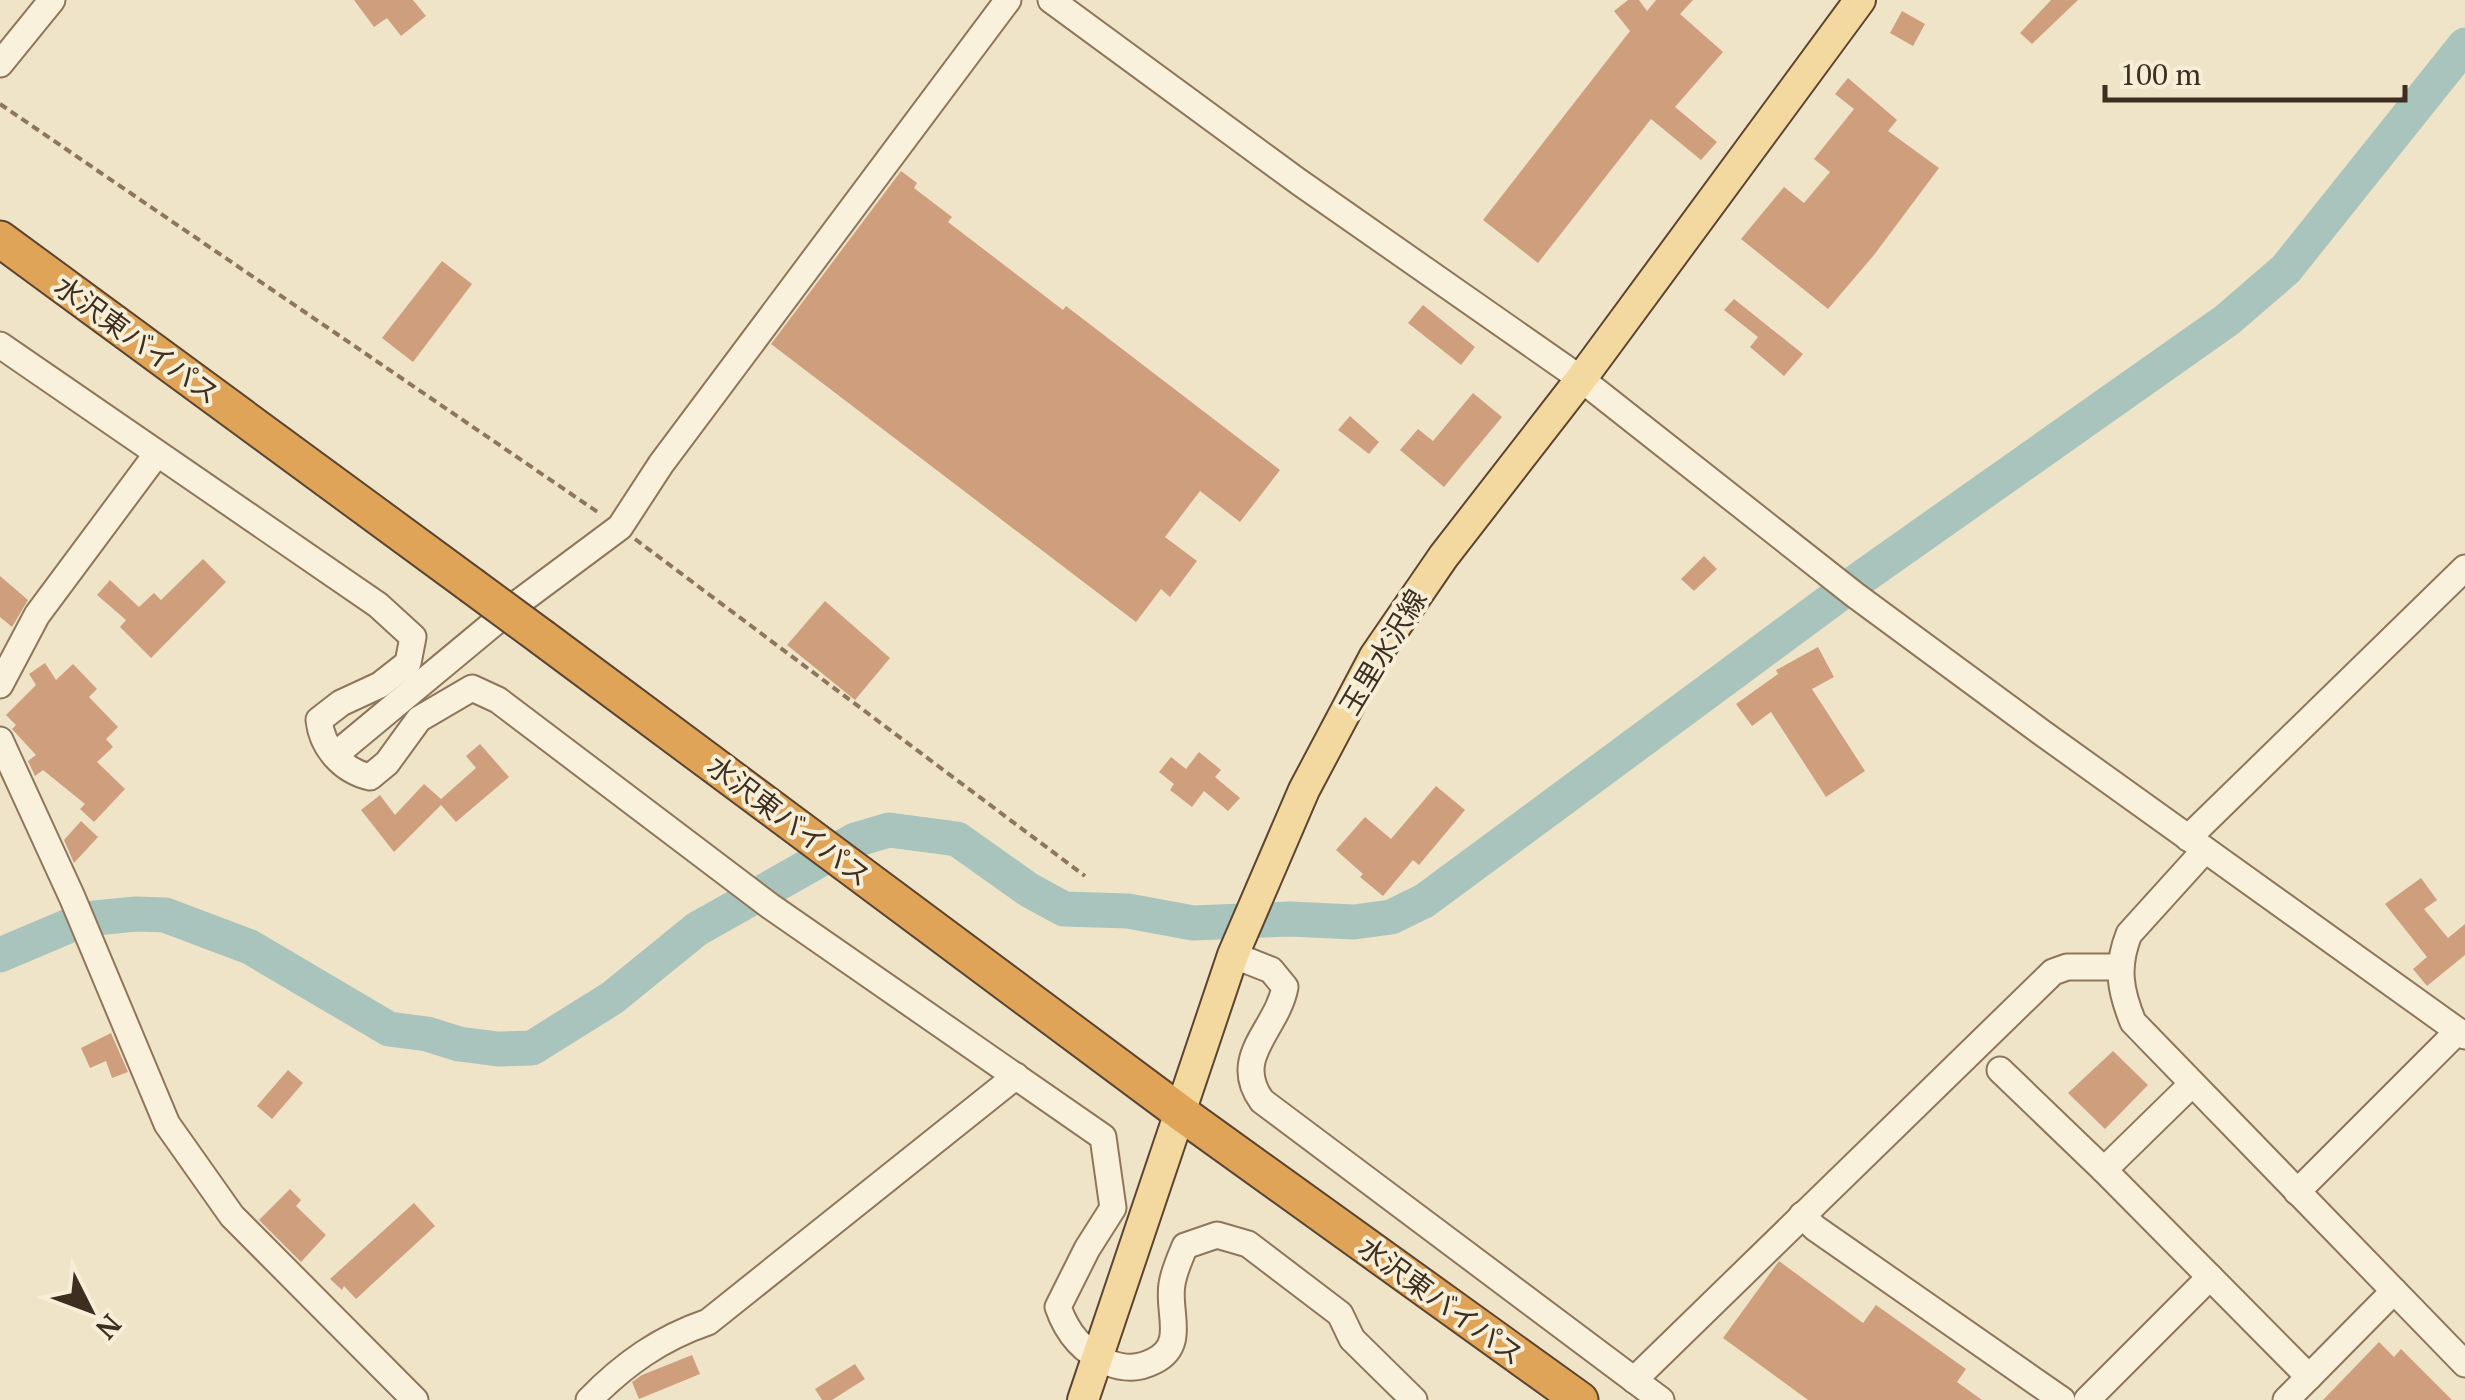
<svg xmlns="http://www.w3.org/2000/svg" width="2465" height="1400" viewBox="0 0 2465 1400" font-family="'PT Serif','Noto Sans JP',serif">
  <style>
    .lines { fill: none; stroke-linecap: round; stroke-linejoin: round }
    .river { stroke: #a9c4bc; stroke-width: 35 }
    .building { fill: #cf9f7d }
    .minor-casing { stroke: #8d765c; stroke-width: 29 }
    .major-casing { stroke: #5b4430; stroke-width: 34 }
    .highway-casing { stroke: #5b4430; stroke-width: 39 }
    .path { stroke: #8d765c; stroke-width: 4; stroke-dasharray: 8 5; stroke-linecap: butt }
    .minor { stroke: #faf1dc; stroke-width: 25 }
    .major { stroke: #f3d9a0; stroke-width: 30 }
    .highway { stroke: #e0a458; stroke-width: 35 }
    .highway-bridge-casing { stroke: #5b4430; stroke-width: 39; stroke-linecap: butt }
    .highway-bridge { stroke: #e0a458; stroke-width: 35 }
    .labels { text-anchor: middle; stroke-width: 8; stroke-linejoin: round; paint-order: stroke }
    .street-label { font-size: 28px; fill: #3d2e20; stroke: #f7eed8 }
  </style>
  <rect width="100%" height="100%" fill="#f0e4c8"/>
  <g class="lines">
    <path class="river" d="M0 955 85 919 136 914 165 915 250 947 389 1029 427 1034 459 1044 498 1049 532 1048 612 998 697 929 855 840 889 830 957 839 1029 890 1064 909 1128 911 1193 923 1290 919 1354 922 1391 917 1424 901 1864 576 2227 320 2286 269 2465 45"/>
  </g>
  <g class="building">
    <path d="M354 0H413L426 16 401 36 387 18 374 27Z"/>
    <path d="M1628 0H1639L1647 11 1656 0H1693L1680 14 1723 52 1675 107 1717 142 1701 160 1651 119 1538 263 1483 220 1630 31 1614 11Z"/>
    <path d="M2051 0H2078L2032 44 2020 33Z"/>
    <path d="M1902 11 1925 24 1913 46 1890 33Z"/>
    <path d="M1848 78 1897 120 1888 131 1939 168 1874 255 1828 309 1741 239 1784 187 1804 203 1830 172 1814 159 1854 109 1835 94Z"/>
    <path d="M901 171 917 183 914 188 952 217 948 222 1063 310 1066 306 1280 470 1240 522 1200 491 1165 537 1197 561 1170 597 1161 589 1136 622 771 344Z"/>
    <path d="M442 261 472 284 413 362 382 338Z"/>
    <path d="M1734 299 1803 354 1784 376 1750 347 1758 337 1724 310Z"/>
    <path d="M1423 305 1475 347 1461 365 1408 323Z"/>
    <path d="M1473 393 1502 417 1444 487 1400 450 1418 429 1433 441Z"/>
    <path d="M1350 416 1379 442 1369 454 1338 430Z"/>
    <path d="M1704 556 1717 569 1694 591 1681 579Z"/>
    <path d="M203 559 226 582 151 658 120 627 126 620 97 595 110 580 139 607 154 593 161 600Z"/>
    <path d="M0 576 28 600 12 627 0 617Z"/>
    <path d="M825 601 890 658 855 700 787 645Z"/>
    <path d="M1818 647 1834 677 1812 689 1865 771 1826 797 1771 712 1752 726 1736 704 1778 674 1776 670Z"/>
    <path d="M45 663 56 680 73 664 97 689 89 697 118 727 106 739 113 747 97 762 125 789 94 822 80 809 85 804 43 770 35 776 28 761 36 755 12 729 16 725 6 715 36 685 29 674Z"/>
    <path d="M480 744 509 777 456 822 441 805 394 852 361 810 380 795 395 815 424 784 441 799 476 768 466 756Z"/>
    <path d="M1199 752 1221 770 1215 777 1240 798 1228 811 1204 791 1192 807 1170 790 1174 784 1159 772 1171 757 1186 769Z"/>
    <path d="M1436 786 1465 810 1419 865 1413 860 1383 896 1360 877 1363 874 1336 850 1365 817 1391 839Z"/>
    <path d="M81 821 98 837 74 863 64 840Z"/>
    <path d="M2421 878 2437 900 2424 909 2448 938 2465 924V955L2427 986 2413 969 2427 957 2385 904Z"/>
    <path d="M111 1033 128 1072 112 1078 106 1061 90 1068 81 1048Z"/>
    <path d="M2113 1051 2148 1085 2105 1129 2068 1093Z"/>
    <path d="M288 1070 303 1083 272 1119 257 1106Z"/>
    <path d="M290 1189 301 1200 296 1206 326 1235 301 1262 259 1220Z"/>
    <path d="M414 1203 435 1226 356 1299 344 1286 342 1290 330 1279Z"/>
    <path d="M1779 1261 1863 1323 1876 1305 1966 1369 1957 1382 1982 1400H1808L1723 1338Z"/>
    <path d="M2379 1342 2394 1357 2401 1349 2452 1400H2323Z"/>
    <path d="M692 1355 700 1374 639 1399 632 1382 642 1375Z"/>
    <path d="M855 1364 865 1379 832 1400H822L815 1389Z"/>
  </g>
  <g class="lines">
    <g class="minor-casing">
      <g id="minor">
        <path d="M1051 0 1299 182 1581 379 1855 595 2041 732 2465 1036"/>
        <path d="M0 64 52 0"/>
        <path d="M0 345 378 605 413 637 408 663 380 685 341 703 319 720C322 748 343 771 370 777L387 763 419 719 472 688 498 700 770 906 1103 1137 1113 1208 1087 1249 1058 1307C1067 1333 1082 1352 1109 1363 1125 1369 1138 1369 1154 1361 1187 1345 1167 1312 1172 1284 1174 1271 1180 1258 1185 1246L1217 1235 1248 1244 1340 1314 1352 1339 1414 1400"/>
        <path d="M0 685 37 615 156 455"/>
        <path d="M0 740 72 897 167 1124 232 1216 415 1400"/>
        <path d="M335 755 518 603 620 527 661 464 1008 0"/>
        <path d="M2188 838 2465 568"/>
        <path d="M2205 850 2129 934C2116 967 2120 990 2133 1022L2465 1364"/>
        <path d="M1233 955 1271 970 1285 987C1277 1030 1230 1057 1262 1101L1661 1400"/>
        <path d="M2000 1070 2104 1170"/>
        <path d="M2192 1084 2104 1170 2309 1377 2394 1291"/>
        <path d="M2297 1192 2458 1031"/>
        <path d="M1802 1215 1815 1228 2062 1400"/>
        <path d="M1634 1380 2053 972 2067 967H2119"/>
        <path d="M589 1400C624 1364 661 1338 708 1322L1016 1076"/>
        <path d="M2087 1400 2210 1277"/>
        <path d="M2286 1400 2309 1377"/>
      </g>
    </g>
    <g class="major-casing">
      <path id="major" d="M1083 1400 1233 955 1304 790 1375 656 1443 557 1581 379 1860 0"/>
    </g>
    <g class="highway-casing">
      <g id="highway">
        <path d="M0 239 471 585"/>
        <path d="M543 638 1181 1113 1580 1400"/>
      </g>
    </g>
    <g class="path">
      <path d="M0 104 599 513"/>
      <path d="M635 539 1085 876"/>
    </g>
    <use href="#minor" class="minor"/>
    <use href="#major" class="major"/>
    <use href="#highway" class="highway"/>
    <g class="highway-bridge-casing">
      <path id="highway-bridge" d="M471 585 543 638"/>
    </g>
    <use href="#highway-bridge" class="highway-bridge"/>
  </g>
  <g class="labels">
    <g class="street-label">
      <text transform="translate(137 340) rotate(36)" y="10">水沢東バイパス</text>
      <text transform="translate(1383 652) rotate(-59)" y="10">玉里水沢線</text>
      <text transform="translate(789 821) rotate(37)" y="10">水沢東バイパス</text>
      <text transform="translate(1441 1301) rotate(36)" y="10">水沢東バイパス</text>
    </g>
  </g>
  <g transform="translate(90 1310) rotate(132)" stroke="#f7eed8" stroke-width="8" paint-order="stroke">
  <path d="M0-8L18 38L0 25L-18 38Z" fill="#3d2e20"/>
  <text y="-15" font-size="28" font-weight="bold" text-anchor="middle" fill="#3d2e20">N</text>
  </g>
  <path d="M2105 85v15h300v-15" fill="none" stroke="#3d2e20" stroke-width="5"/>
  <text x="2120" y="85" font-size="30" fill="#3d2e20" stroke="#f7eed8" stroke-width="8" paint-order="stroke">100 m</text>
</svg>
